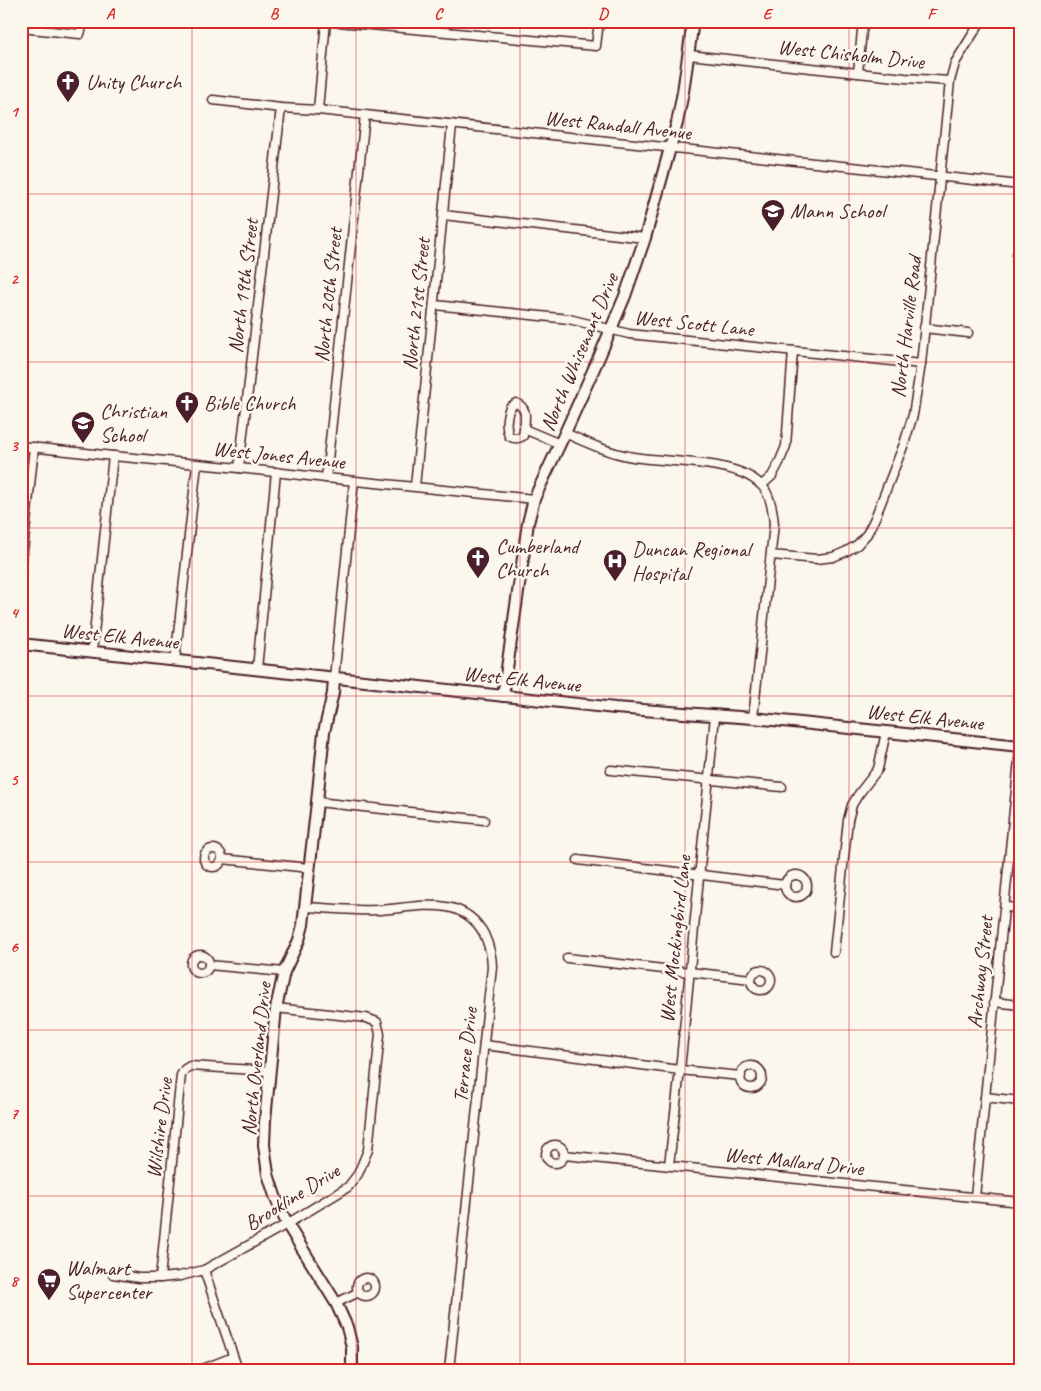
<svg xmlns="http://www.w3.org/2000/svg" width="1041" height="1391" viewBox="0 0 1041 1391" font-family="Caveat,sans-serif">
  <style>
    .lines { fill: none; stroke-linecap: round; stroke-linejoin: round }
    .street-casing { stroke: #4a1f2b; stroke-width: 11 }
    .secondary-casing { stroke: #4a1f2b; stroke-width: 14 }
    .street { stroke: #fbf7ec; stroke-width: 8 }
    .secondary { stroke: #fbf7ec; stroke-width: 10 }
    .grid { fill: none; stroke: #d62828; stroke-width: 1; stroke-opacity: 0.55 }
    .labels { text-anchor: middle; stroke-width: 5; stroke-linejoin: round; paint-order: stroke }
    .street-label { font-size: 21px; fill: #4a1f2b; stroke: #fbf7ec }
    .poi-label { font-size: 21px; fill: #4a1f2b; stroke: #fbf7ec; text-anchor: start }
    .neatline { fill: none; stroke: #d62828; stroke-width: 2 }
    .grid-label { font-size: 16px; text-anchor: middle; font-weight: bold; fill: #d62828 }
  </style>
  <rect width="100%" height="100%" fill="#fbf7ec"/>
  <filter id="ink" filterUnits="userSpaceOnUse"><feTurbulence type="fractalNoise" baseFrequency=".02" numOctaves="2"/><feDisplacementMap in="SourceGraphic" scale="10" xChannelSelector="R" yChannelSelector="G"/><feConvolveMatrix kernelMatrix="1 2 1 2 8 2 1 2 1" color-interpolation-filters="sRGB"/></filter>
  <g filter="url(#ink)">
    <g class="lines">
      <g class="street-casing">
        <g id="street">
          <path d="M327 21 596 46 599 21"/>
          <path d="M21 28 80 34 84 21"/>
          <path d="M689 55 905 78 950 81"/>
          <path d="M858 73 862 30 866 21"/>
          <path d="M213 100 281 108 318 110 1020 185"/>
          <path d="M318 110 326 21"/>
          <path d="M443 215 645 238"/>
          <path d="M1020 249 1017 255 1020 262"/>
          <path d="M435 305 569 319 629 334 921 364"/>
          <path d="M924 328 968 333"/>
          <path d="M524 429 523 436C518 439 514 439 509 436 505 426 506 417 510 407L516 403C528 408 525 418 524 429L560 444"/>
          <path d="M565 433C587 443 609 453 633 457 669 463 736 459 761 485 770 493 773 512 774 524L753 718"/>
          <path d="M21 446 113 456 239 468 326 478 534 499"/>
          <path d="M239 468 281 108"/>
          <path d="M326 478 365 115"/>
          <path d="M762 485 772 476 779 463 786 446 793 351"/>
          <path d="M415 486 452 125"/>
          <path d="M771 555 817 559 833 557 845 552 857 545 867 534 875 518 904 444 913 415 921 364 950 81 955 63 981 21"/>
          <path d="M21 571 34 447"/>
          <path d="M92 652 113 456"/>
          <path d="M175 661 197 464"/>
          <path d="M257 669 276 472"/>
          <path d="M334 678 354 481"/>
          <path d="M611 770 782 787"/>
          <path d="M317 802 484 820"/>
          <circle cx="213" cy="858" r="9"/>
          <path d="M222 859 310 868"/>
          <path d="M578 860 785 885"/>
          <circle cx="796" cy="886" r="11"/>
          <path d="M305 907C329 908 354 911 379 910 416 908 462 893 484 934 489 945 492 954 492 967L449 1370"/>
          <path d="M1005 907 1020 908"/>
          <path d="M834 952 848 820 852 805 858 795 878 769 886 732"/>
          <circle cx="200" cy="964" r="9"/>
          <path d="M567 958 751 979"/>
          <path d="M209 965 284 972"/>
          <circle cx="761" cy="980" r="10"/>
          <path d="M994 1002 1020 1005"/>
          <path d="M484 1045 680 1070 741 1076"/>
          <circle cx="751" cy="1077" r="11"/>
          <path d="M985 1097 1020 1101"/>
          <circle cx="555" cy="1154" r="9"/>
          <path d="M564 1155 1020 1202"/>
          <path d="M669 1165 680 1070 715 716"/>
          <path d="M975 1197 1020 750"/>
          <path d="M204 1270 238 1370"/>
          <path d="M113 1274 139 1278H160L180 1276 204 1270 287 1224 348 1187 358 1174 368 1150 380 1034 377 1022 366 1018 276 1008"/>
          <path d="M160 1278 181 1075 185 1069 190 1066 270 1071"/>
          <circle cx="366" cy="1287" r="9"/>
          <path d="M336 1303 359 1292"/>
          <path d="M200 1370 233 1357"/>
        </g>
      </g>
      <g class="secondary-casing">
        <g id="secondary">
          <path d="M21 644 615 708 753 718 1020 746"/>
          <path d="M334 678 333 693 324 732 317 802 303 925 299 940 284 972 276 1008 265 1120 264 1145 268 1174 275 1196 287 1224 336 1303 347 1327 352 1347V1370"/>
          <path d="M503 696 528 523 534 499 565 433 600 355 625 296 645 238 677 123 683 92 693 21"/>
        </g>
      </g>
      <use href="#street" class="street"/>
      <use href="#secondary" class="secondary"/>
    </g>
  </g>
  <path class="grid" d="M192 21V1370M356 21V1370M520 21V1370M685 21V1370M849 21V1370M21 194H1020M21 362H1020M21 528H1020M21 696H1020M21 862H1020M21 1030H1020M21 1196H1020"/>
  <defs>
    <g id="church-pin" transform="scale(1.25)"><path d="M0 17L-7.5 6A9.5 9.5 0 1 1 7.5 6Z" fill="#4a1f2b" stroke="#fbf7ec"/><path d="M-1.2-6h2.4v3.5h3.3v2.4h-3.3V6h-2.4V-.1h-3.3v-2.4h3.3Z" fill="#fff"/></g>
    <g id="school-pin" transform="scale(1.25)"><path d="M0 17L-7.5 6A9.5 9.5 0 1 1 7.5 6Z" fill="#4a1f2b" stroke="#fbf7ec"/><path d="M0-5L7-2L0 1L-7-2ZM-4 1L0 2.5L4 1V4Q0 6-4 4Z" fill="#fff"/></g>
    <g id="hospital-pin" transform="scale(1.25)"><path d="M0 17L-7.5 6A9.5 9.5 0 1 1 7.5 6Z" fill="#4a1f2b" stroke="#fbf7ec"/><path d="M-5-5h3v3.5h4V-5h3V5h-3V1.5h-4V5h-3Z" fill="#fff"/></g>
    <g id="supermarket-pin" transform="scale(1.25)"><path d="M0 17L-7.5 6A9.5 9.5 0 1 1 7.5 6Z" fill="#4a1f2b" stroke="#fbf7ec"/><path d="M-6-5.5h2.5l.6 2H6L4.5 2H-2.5L-4.4-4H-6ZM-1.5 3.2a1.3 1.3 0 1 0 .1 0ZM3 3.2a1.3 1.3 0 1 0 .1 0Z" fill="#fff"/></g>
  </defs>
  <g fill-rule="evenodd">
    <use href="#church-pin" x="68" y="82"/>
    <use href="#school-pin" x="773" y="211"/>
    <use href="#church-pin" x="187" y="403"/>
    <use href="#school-pin" x="83" y="423"/>
    <use href="#church-pin" x="478" y="558"/>
    <use href="#hospital-pin" x="615" y="561"/>
    <use href="#supermarket-pin" x="49" y="1280"/>
  </g>
  <g class="labels">
    <g class="street-label">
      <text transform="translate(851 54) rotate(6)" y="7">West Chisholm Drive</text>
      <text transform="translate(618 125) rotate(6)" y="7">West Randall Avenue</text>
      <text transform="translate(243 286) rotate(-83)" y="7">North 19th Street</text>
      <text transform="translate(328 295) rotate(-84)" y="7">North 20th Street</text>
      <text transform="translate(416 304) rotate(-84)" y="7">North 21st Street</text>
      <text transform="translate(694 323) rotate(6)" y="7">West Scott Lane</text>
      <text transform="translate(906 327) rotate(-83)" y="7">North Harville Road</text>
      <text transform="translate(579 352) rotate(-67)" y="7">North Whisenant Drive</text>
      <text transform="translate(279 455) rotate(6)" y="7">West Jones Avenue</text>
      <text transform="translate(120 636) rotate(6)" y="7">West Elk Avenue</text>
      <text transform="translate(522 679) rotate(6)" y="7">West Elk Avenue</text>
      <text transform="translate(925 717) rotate(6)" y="7">West Elk Avenue</text>
      <text transform="translate(675 939) rotate(-84)" y="7">West Mockingbird Lane</text>
      <text transform="translate(980 972) rotate(-84)" y="7">Archway Street</text>
      <text transform="translate(465 1055) rotate(-84)" y="7">Terrace Drive</text>
      <text transform="translate(256 1059) rotate(-84)" y="7">North Overland Drive</text>
      <text transform="translate(159 1128) rotate(-83)" y="7">Wilshire Drive</text>
      <text transform="translate(794 1161) rotate(6)" y="7">West Mallard Drive</text>
      <text transform="translate(292 1197) rotate(-32)" y="7">Brookline Drive</text>
    </g>
    <g class="poi-label">
      <text x="86" y="89">Unity Church</text>
      <text x="790" y="218">Mann School</text>
      <text x="204" y="410">Bible Church</text>
      <text x="100" y="418">Christian<tspan x="100" dy="24">School</tspan></text>
      <text x="496" y="553">Cumberland<tspan x="496" dy="24">Church</tspan></text>
      <text x="632" y="556">Duncan Regional<tspan x="632" dy="24">Hospital</tspan></text>
      <text x="66" y="1275">Walmart<tspan x="66" dy="24">Supercenter</tspan></text>
    </g>
  </g>
  <rect width="1041" height="1391" fill="none" stroke="#fbf7ec" stroke-width="55"/>
  <rect x="28" y="28" width="986" height="1336" class="neatline"/>
  <g class="grid-label">
    <text x="110" y="19">A</text>
    <text x="274" y="19">B</text>
    <text x="438" y="19">C</text>
    <text x="603" y="19">D</text>
    <text x="767" y="19">E</text>
    <text x="931" y="19">F</text>
    <text x="14" y="117">1</text>
    <text x="14" y="284">2</text>
    <text x="14" y="451">3</text>
    <text x="14" y="618">4</text>
    <text x="14" y="785">5</text>
    <text x="14" y="952">6</text>
    <text x="14" y="1119">7</text>
    <text x="14" y="1286">8</text>
  </g>
</svg>
